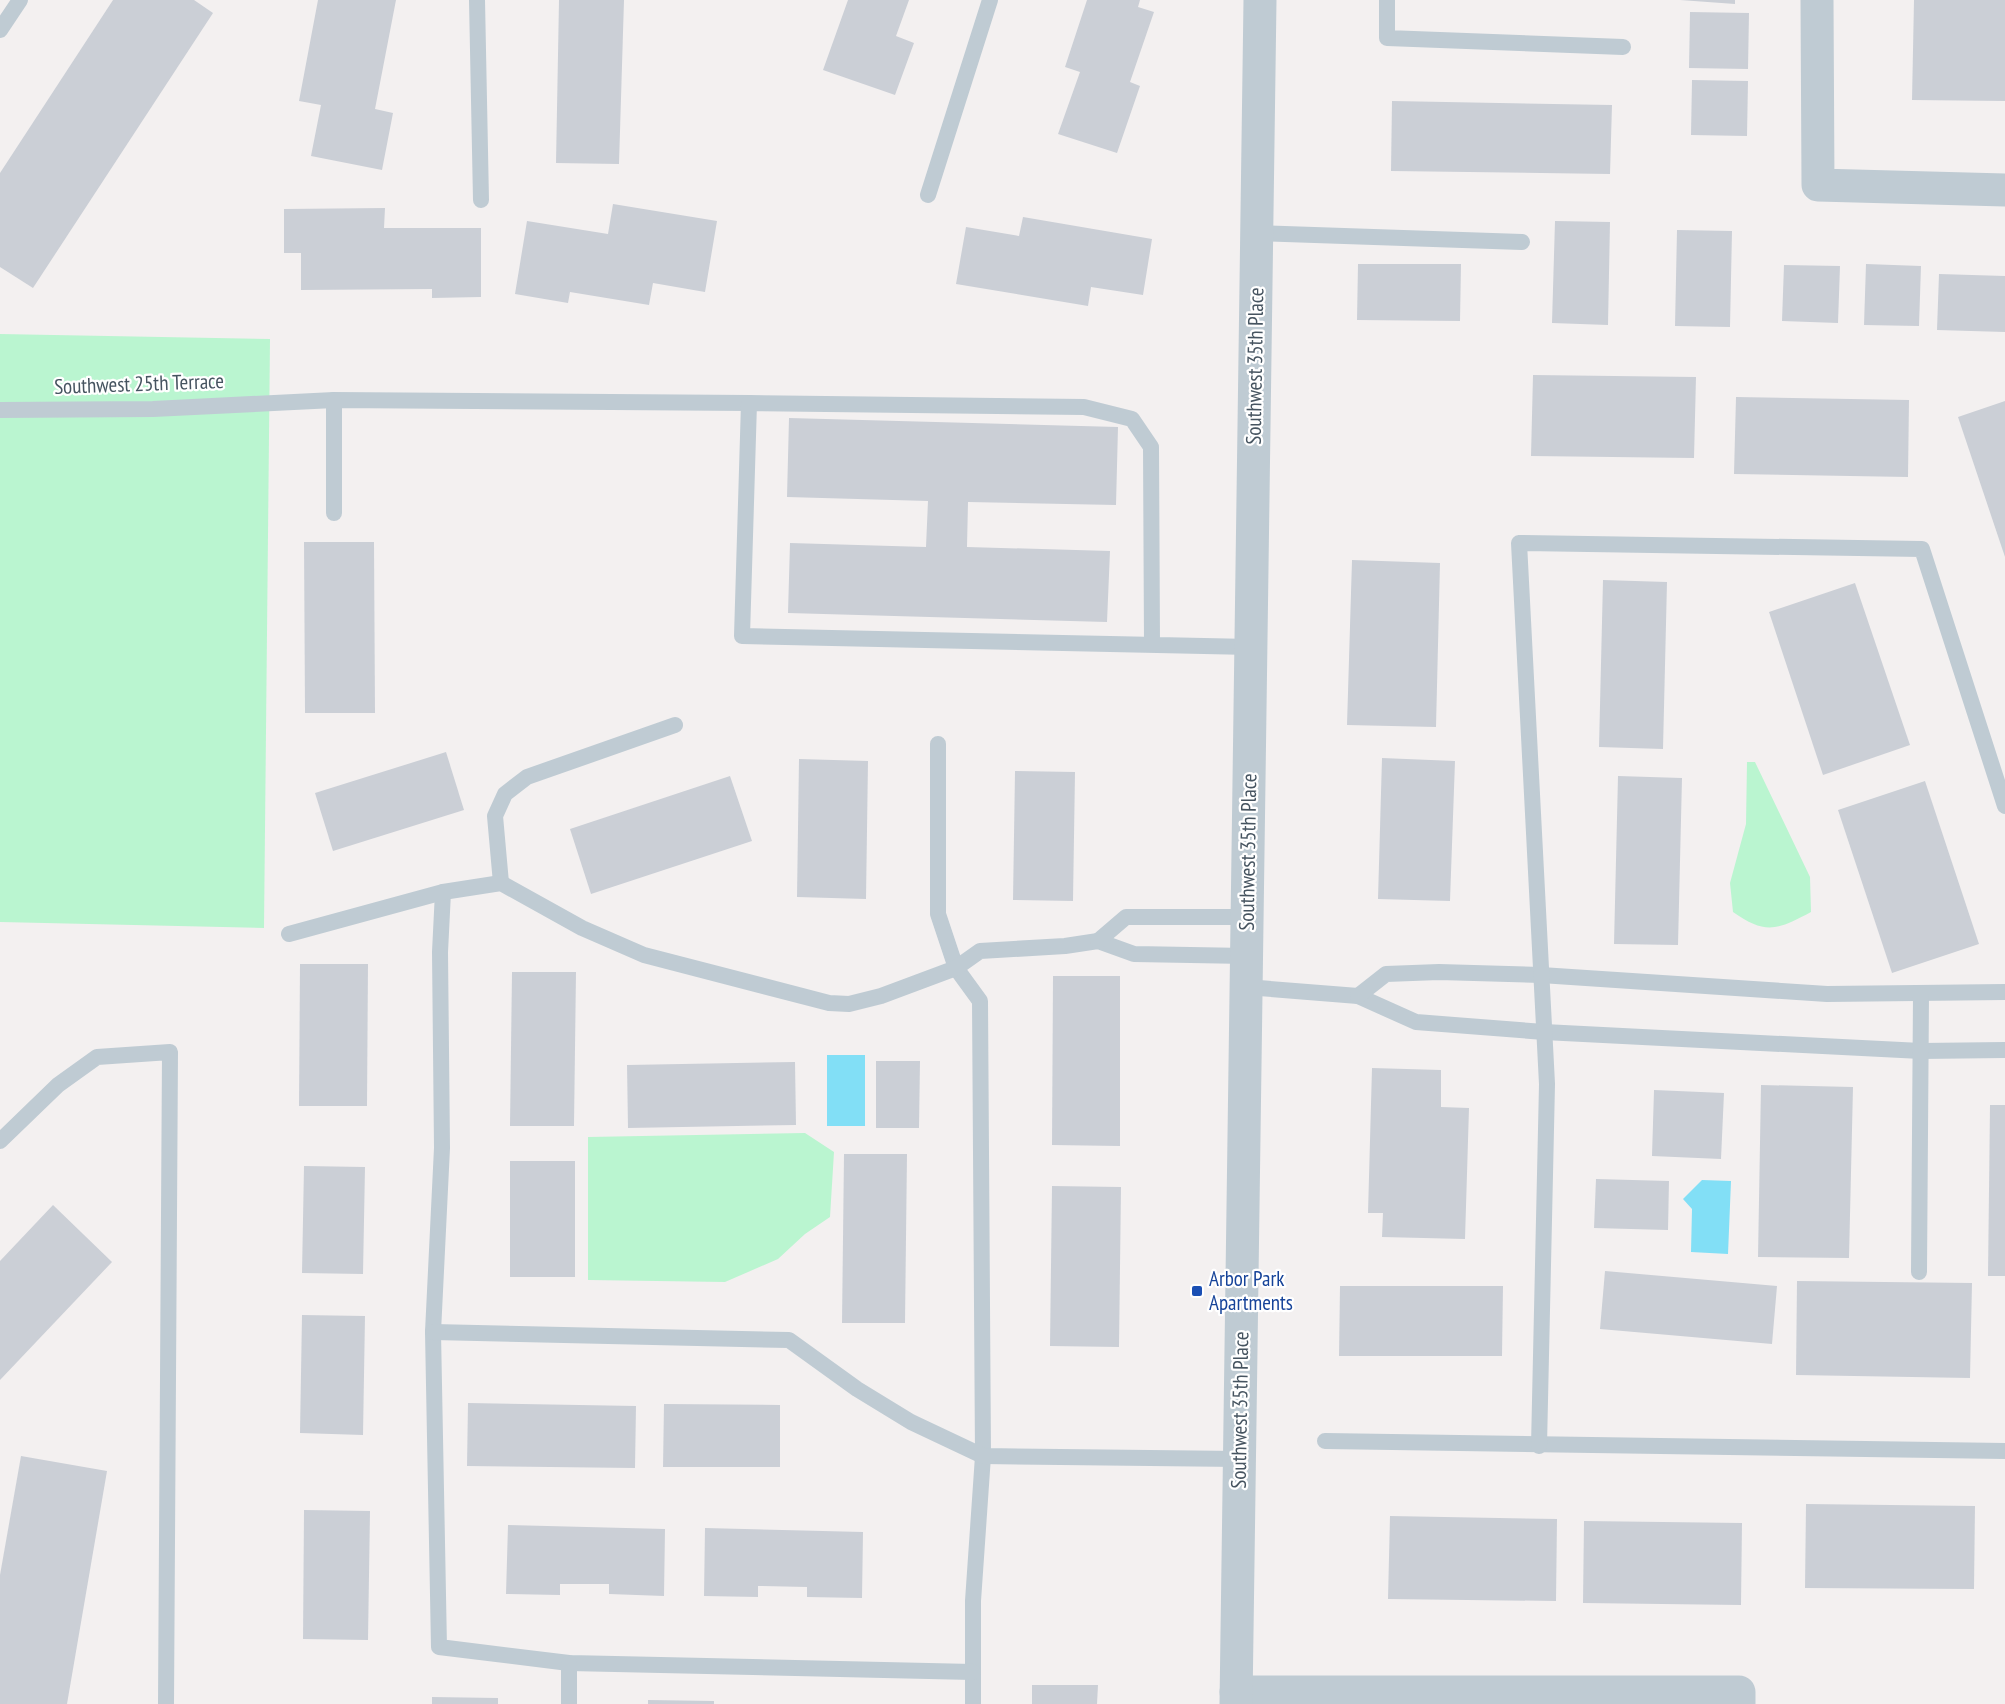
<svg xmlns="http://www.w3.org/2000/svg" width="2005" height="1704" viewBox="0 0 2005 1704" font-family="'PT Sans Narrow',sans-serif">
  <style>
    .green { fill: #baf5d0 }
    .water { fill: #82dff6 }
    .building { fill: #cbcfd6 }
    .lines { fill: none; stroke-linecap: round; stroke-linejoin: round }
    .service { stroke: #bfcbd3; stroke-width: 16 }
    .minor { stroke: #bfcbd3; stroke-width: 33 }
    .tertiary { stroke: #bfcbd3; stroke-width: 33 }
    .transit-dot { fill: #1a4fb4; stroke: #fff; stroke-width: 2 }
    .labels { text-anchor: middle; stroke-width: 4.5; stroke-linejoin: round; paint-order: stroke }
    .street-label { font-size: 21px; fill: #465460; stroke: #fff }
    .transit-label { font-size: 21px; fill: #164399; stroke: #fff; text-anchor: start }
  </style>
  <rect width="100%" height="100%" fill="#f3f0f0"/>
  <g class="green">
    <path d="M0 334 270 339 264 928 0 922Z"/>
    <path d="M1747 762H1755L1810 877 1811 912C1777 930 1766 935 1733 912L1730 883 1746 824Z"/>
    <path d="M805 1133 834 1152 830 1217 805 1234 778 1259 725 1282 588 1280V1137Z"/>
  </g>
  <g class="water">
    <rect x="827" y="1055" width="38" height="71"/>
    <path d="M1702 1180 1731 1181 1728 1254 1691 1252 1692 1209 1683 1199Z"/>
  </g>
  <g class="building">
    <path d="M113 0H194L213 13 33 288 0 267V173Z"/>
    <path d="M318 0H396L375 109 393 113 382 170 311 156 321 105 299 101Z"/>
    <path d="M559 0H624L619 164 556 163Z"/>
    <path d="M848 0H909L896 36 914 43 895 95 823 70Z"/>
    <path d="M1087 0H1140L1138 7 1154 12 1130 82 1140 86 1117 153 1058 134 1080 72 1065 67Z"/>
    <path d="M1680 0H1735V4Z"/>
    <path d="M1914 0H2005V101L1912 100Z"/>
    <path d="M1690 12 1749 13 1748 69 1689 68Z"/>
    <path d="M1692 80 1748 81 1747 136 1691 135Z"/>
    <path d="M1392 101 1612 105 1610 174 1391 171Z"/>
    <path d="M613 204 717 221 705 292 653 283 649 305 570 292 568 303 515 294 527 221 608 234Z"/>
    <path d="M385 208 384 228H481V297L432 298V289L301 290V253H284V209Z"/>
    <path d="M1023 217 1152 239 1143 295 1091 287 1088 306 956 284 966 227 1019 236Z"/>
    <path d="M1555 221 1610 222 1608 325 1552 323Z"/>
    <path d="M1677 230 1732 231 1730 327 1675 326Z"/>
    <path d="M1358 264H1461L1460 321 1357 320Z"/>
    <path d="M1866 264 1921 266 1919 326 1864 325Z"/>
    <path d="M1784 265 1840 266 1838 323 1782 321Z"/>
    <path d="M1939 274 2005 276V332L1937 330Z"/>
    <path d="M1533 375 1696 377 1694 458 1531 456Z"/>
    <path d="M1736 397 1909 400 1908 477 1734 474Z"/>
    <path d="M2005 401V557L1958 417Z"/>
    <path d="M789 418 1118 427 1116 505 968 502 967 547 1110 551 1107 622 788 613 790 543 926 547 928 501 787 497Z"/>
    <path d="M304 542H374L375 713H305Z"/>
    <path d="M1352 560 1440 563 1436 727 1347 725Z"/>
    <path d="M1603 580 1667 582 1663 749 1599 747Z"/>
    <path d="M1855 583 1910 745 1823 775 1769 612Z"/>
    <path d="M446 752 464 810 333 851 315 793Z"/>
    <path d="M1382 758 1455 761 1450 901 1378 899Z"/>
    <path d="M799 759 868 761 866 899 797 897Z"/>
    <path d="M1015 771 1075 772 1073 901 1013 900Z"/>
    <path d="M730 776 752 841 591 894 570 829Z"/>
    <path d="M1618 776 1682 778 1678 945 1614 944Z"/>
    <path d="M1925 781 1979 944 1892 973 1838 810Z"/>
    <path d="M300 964H368L367 1106H299Z"/>
    <path d="M512 972H576L574 1126H510Z"/>
    <path d="M1053 976H1120V1146L1052 1145Z"/>
    <path d="M876 1061H920L919 1128H876Z"/>
    <path d="M795 1062 796 1125 628 1128 627 1065Z"/>
    <path d="M1372 1068 1441 1070V1107L1469 1108 1465 1239 1382 1237 1383 1213H1368Z"/>
    <path d="M1761 1085 1853 1087 1849 1258 1758 1257Z"/>
    <path d="M1654 1090 1724 1093 1721 1159 1652 1156Z"/>
    <path d="M1990 1105H2005V1276H1988Z"/>
    <path d="M844 1154H907L905 1323H842Z"/>
    <rect x="510" y="1161" width="65" height="116"/>
    <path d="M304 1166 365 1167 363 1274 302 1273Z"/>
    <path d="M1596 1179 1669 1181 1668 1230 1594 1228Z"/>
    <path d="M1052 1186 1121 1187 1119 1347 1050 1346Z"/>
    <path d="M53 1205 112 1262 0 1380V1261Z"/>
    <path d="M1605 1271 1777 1286 1772 1344 1600 1329Z"/>
    <path d="M1797 1281 1972 1283 1970 1378 1796 1375Z"/>
    <path d="M1340 1286H1503L1502 1356H1339Z"/>
    <path d="M302 1315 365 1316 363 1435 300 1433Z"/>
    <path d="M468 1403 636 1406 635 1468 467 1466Z"/>
    <path d="M664 1404 780 1405V1467H663Z"/>
    <path d="M21 1456 107 1471 67 1704H0V1575Z"/>
    <path d="M1806 1504 1975 1506 1974 1589 1805 1588Z"/>
    <path d="M304 1510 370 1511 368 1640 303 1639Z"/>
    <path d="M1390 1516 1557 1519 1556 1601 1388 1599Z"/>
    <path d="M1584 1521 1742 1523 1741 1605 1583 1603Z"/>
    <path d="M508 1525 665 1529 664 1596 609 1594V1584H560V1595L506 1594Z"/>
    <path d="M705 1528 863 1532 862 1598 807 1597V1587L758 1586V1597L704 1596Z"/>
    <path d="M1032 1685H1098L1097 1704H1032Z"/>
    <path d="M432 1697 498 1698V1704H432Z"/>
    <path d="M648 1700 714 1701V1704H648Z"/>
  </g>
  <g class="lines">
    <g class="service">
      <path d="M477 0 481 200"/>
      <path d="M1387 0V38L1623 47"/>
      <path d="M0 30 20 0"/>
      <path d="M928 195 990 0"/>
      <path d="M1256 233 1522 242"/>
      <path d="M0 410 153 409 334 400 749 403"/>
      <path d="M334 513V400"/>
      <path d="M1152 643 1151 447 1132 419 1084 407 749 403 742 636 1251 647"/>
      <path d="M938 744V914L956 968 980 1001 983 1456 973 1601V1704"/>
      <path d="M501 883 495 816 505 794 527 777 675 725"/>
      <path d="M443 892 440 952 442 1148 433 1332 439 1647 569 1663 973 1672"/>
      <path d="M289 934 443 892 501 883 582 928 644 955 829 1003 849 1004 881 996 956 968 980 951 1065 946 1098 941 1134 954 1247 956"/>
      <path d="M1098 941 1126 917H1247"/>
      <path d="M1246 987 1358 996 1416 1022 1544 1032 1921 1051 2005 1050"/>
      <path d="M1358 996 1386 974 1439 972 1541 975 1827 994 2005 992"/>
      <path d="M0 1141 58 1085 97 1057 170 1052 166 1704"/>
      <path d="M1919 1272 1921 995"/>
      <path d="M433 1332 789 1340 857 1389 911 1422 983 1456 1239 1459"/>
      <path d="M1325 1441 2005 1451"/>
      <path d="M1539 1446 1547 1084 1519 543 1922 549 2005 806"/>
      <path d="M569 1704V1663"/>
    </g>
    <g class="minor">
      <path d="M1817 0 1818 185 2005 190"/>
      <path d="M1236 1692H1739V1704"/>
    </g>
    <path class="tertiary" d="M1236 1704 1260 0"/>
  </g>
  <rect class="transit-dot" x="1191" y="1285" width="12" height="12" rx="3"/>
  <g class="labels">
    <g class="street-label">
      <text transform="translate(1255 366) rotate(-89)" y="7">Southwest 35th Place</text>
      <text transform="translate(139 384) rotate(-2)" y="7">Southwest 25th Terrace</text>
      <text transform="translate(1248 852) rotate(-89)" y="7">Southwest 35th Place</text>
      <text transform="translate(1240 1410) rotate(-89)" y="7">Southwest 35th Place</text>
    </g>
    <g class="transit-label">
      <text x="1209" y="1286">Arbor Park<tspan x="1209" dy="24">Apartments</tspan></text>
    </g>
  </g>
</svg>
